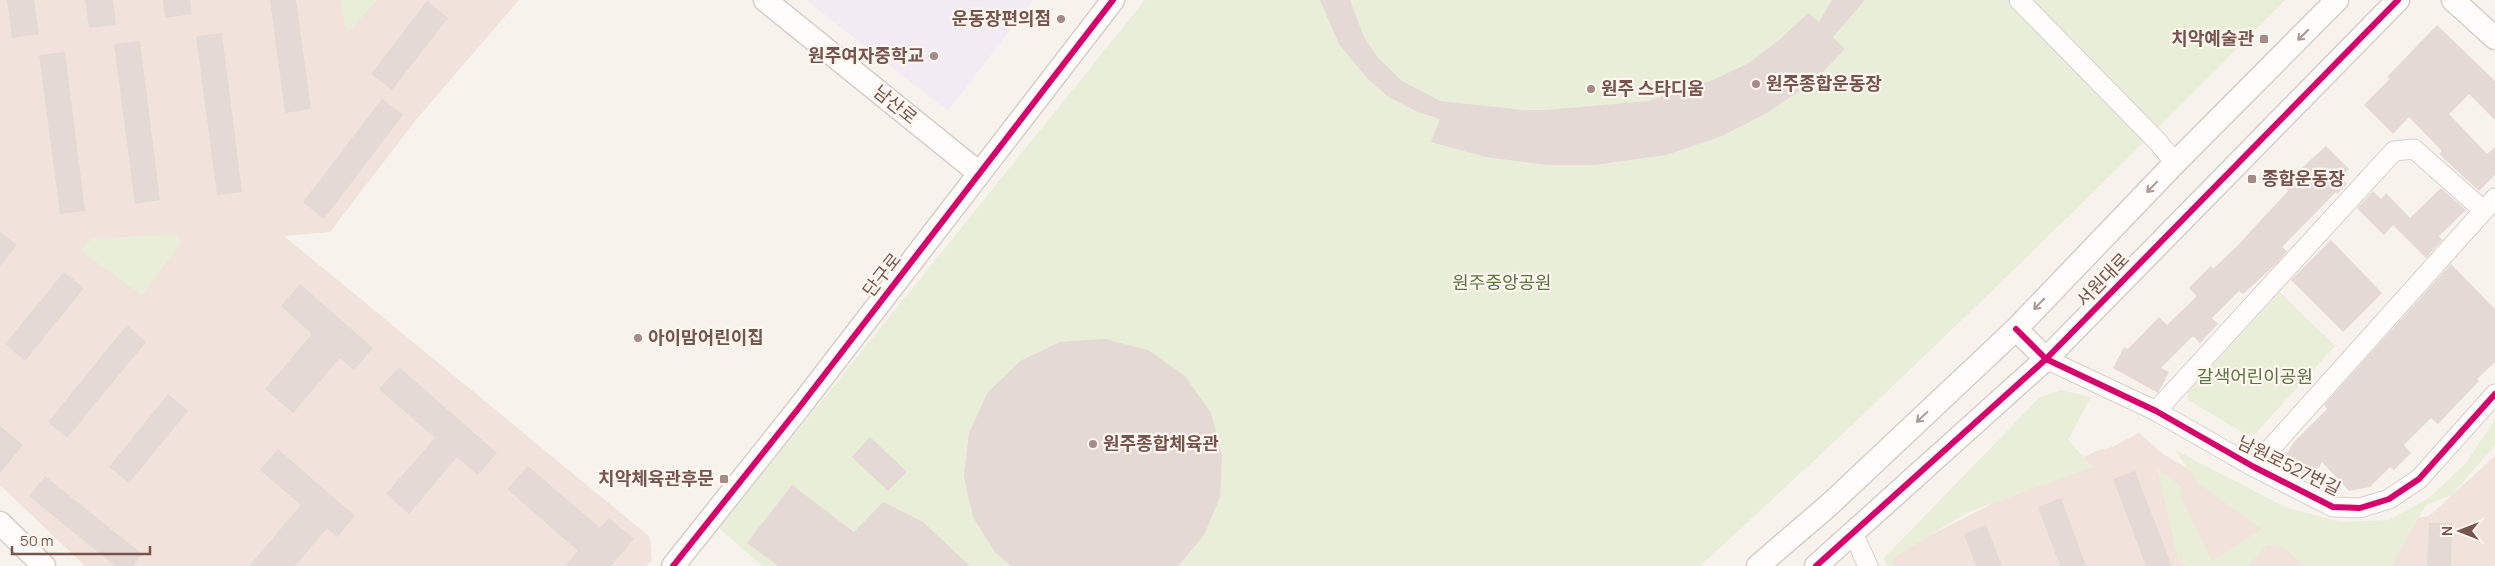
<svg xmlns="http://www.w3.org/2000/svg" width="2495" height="566" viewBox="0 0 2495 566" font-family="Manrope,'Noto Sans KR',sans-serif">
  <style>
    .residential { fill: #f1e3db }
    .education { fill: #f2ebf4 }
    .green { fill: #e8eed8 }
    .building { fill: #e4d9d5 }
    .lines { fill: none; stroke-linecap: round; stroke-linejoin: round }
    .minor-casing { stroke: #d7ceca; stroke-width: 21 }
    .tertiary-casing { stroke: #d7ceca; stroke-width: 25 }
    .minor { stroke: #fefdfc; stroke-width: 19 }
    .tertiary { stroke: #fefdfc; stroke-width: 22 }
    .cycleway-casing { stroke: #fff6f0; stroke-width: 9 }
    .cycleway { stroke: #d6006c; stroke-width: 6 }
    .oneway { stroke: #ad9893 }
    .poi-dot { fill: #a48b85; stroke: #fff6f0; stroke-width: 2 }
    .labels { text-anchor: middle; stroke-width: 4.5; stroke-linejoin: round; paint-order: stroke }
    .poi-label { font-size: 18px; font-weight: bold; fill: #77544d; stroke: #fff6f0; text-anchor: start }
    .street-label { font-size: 18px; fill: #77544d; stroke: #fff6f0 }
    .park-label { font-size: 18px; fill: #5a7642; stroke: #fff6f0 }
  </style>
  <rect width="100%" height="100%" fill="#f8f2ed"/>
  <g class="residential">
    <path d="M0 0H519L415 121 330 232 284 236 650 537 652 560 647 566H85L0 485Z"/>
    <path d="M2139 433 2163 454 2306 538 2429 516 2495 456V566H1894L1891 559 1923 539 2096 451 2112 447Z"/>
  </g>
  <path class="education" d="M806 0H1033L948 111Z"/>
  <g class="green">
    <path d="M340 0H377L350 30 345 26Z"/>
    <path d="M1145 0H2285C2095 193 1900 383 1700 566H762L719 528Z"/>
    <path d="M175 234 182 242 142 295 81 251 91 239Z"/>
    <path d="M2280 292 2335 346 2256 433 2247 435 2188 400 2187 393Z"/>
    <path d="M2061 390 2091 397 2068 440 2093 467 1968 512 1891 559 1894 566H1887L1884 558 2040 397Z"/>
    <path d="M2495 419V445L2452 495 2426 505 2391 566H2303L2284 547 2267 545 2248 566H2186L2178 559 2157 468 2181 486V497L2212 561 2262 529 2198 483 2175 450 2287 508 2341 522 2389 520 2429 498 2466 463Z"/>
  </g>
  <g class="building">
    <path d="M7 0H34L39 34 12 38Z"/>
    <path d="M85 0H113L116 25 89 28Z"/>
    <path d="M163 0H190L192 14 165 18Z"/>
    <path d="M270 0H296L311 109 285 113Z"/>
    <path d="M1320 0H1350L1364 37 1378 58 1402 81 1440 101 1523 110H1546L1648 101 1713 80 1749 63 1778 41 1808 13 1819 22 1832 0H1865L1833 37 1845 49 1813 82 1765 114 1722 136 1666 155 1594 165H1547L1486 157 1431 142 1440 119 1418 112 1387 96 1367 78 1339 44Z"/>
    <path d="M427 1 448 18 392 90 371 74Z"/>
    <path d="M2437 25 2495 81V120L2469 94 2449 114 2487 154 2495 147V175L2479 191 2439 154 2442 151 2409 117 2393 134 2364 105 2390 79 2387 77Z"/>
    <path d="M222 33 242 192 217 195 196 36Z"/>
    <path d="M140 41 160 200 135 204 114 44Z"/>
    <path d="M65 52 85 211 60 214 39 55Z"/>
    <path d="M382 99 403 115 324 219 303 202Z"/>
    <path d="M2326 146 2349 169 2341 177 2347 184 2337 194 2336 192 2282 247 2287 251 2276 264 2243 294 2239 291 2212 318 2218 324 2200 343 2193 336 2161 368 2169 372 2158 393 2113 368 2124 347 2128 349 2159 317 2167 325 2197 296 2189 288 2211 266 2213 269 2238 245 2288 191 2283 185Z"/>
    <path d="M2441 188 2466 210 2439 236 2442 240 2426 258 2393 225 2384 235 2357 208 2373 191 2381 199 2386 193 2410 218Z"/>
    <path d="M0 232 17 245 0 266Z"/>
    <path d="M2331 240 2382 293 2343 332 2291 280Z"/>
    <path d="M2451 264 2495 309V362L2477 379 2479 381 2438 424 2431 418 2404 445 2411 453 2394 470 2390 467 2370 487 2349 491 2322 462 2313 479 2282 463 2293 443 2327 409 2324 405Z"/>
    <path d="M64 272 84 288 25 361 5 344Z"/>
    <path d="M300 284 373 348 354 370 340 358 293 413 265 389 312 334 281 306Z"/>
    <path d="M127 325 146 342 67 438 48 422Z"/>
    <path d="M1105 339 1148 350 1185 376 1211 413 1222 456 1220 497 1204 535 1178 566H1011L995 552 973 517 964 477 969 433 988 392 1020 361 1060 342Z"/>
    <path d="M399 367 497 453 478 475 457 457 409 514 386 494 435 438 379 389Z"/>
    <path d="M168 394 188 411 129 483 109 467Z"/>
    <path d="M0 426 23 445 0 473Z"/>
    <path d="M870 437 907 472 888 491 852 457Z"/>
    <path d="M278 449 355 516 337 537 327 528 295 566H249L301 505 260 470Z"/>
    <path d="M528 466 600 528 609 518 634 539 611 566H565L578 551 507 489Z"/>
    <path d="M2135 471 2172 566H2146L2113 479Z"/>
    <path d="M45 476 142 554 133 566H115L29 496Z"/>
    <path d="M792 485 854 532 883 502 923 522 970 566H778L747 543Z"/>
    <path d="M2061 498 2086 566H2060L2038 507Z"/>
    <path d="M2429 523H2452L2451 566H2427Z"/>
    <path d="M1986 525 2002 566H1976L1964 534Z"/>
  </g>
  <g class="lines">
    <g class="minor-casing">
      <g id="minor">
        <path d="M2019 0 2158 142 2175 163"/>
        <path d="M2046 359 2156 411 2254 467 2333 507 2360 508 2389 499 2419 479 2495 394"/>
        <path d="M2156 411 2394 151 2414 149 2483 210"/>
        <path d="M2254 467 2495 198"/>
        <path d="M1853 533 1868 566"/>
      </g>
    </g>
    <g class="tertiary-casing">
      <g id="tertiary">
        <path d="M765 0 979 173"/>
        <path d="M2453 0 2495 38"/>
        <path d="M2016 329 2046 359"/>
        <path d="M0 523 44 566"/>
        <path d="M673 566 798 409 1113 0"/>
        <path d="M1758 566 1829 505 2016 329 2175 163 2337 0"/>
        <path d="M1816 566 2046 359 2398 0"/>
      </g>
    </g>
    <use href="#minor" class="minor"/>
    <use href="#tertiary" class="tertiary"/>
    <g class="cycleway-casing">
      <g id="cycleway">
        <path d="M2016 329 2046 359 2156 411 2254 467 2333 507 2360 508 2389 499 2419 479 2495 394"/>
        <path d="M673 566 798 409 1113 0"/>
        <path d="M1816 566 2046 359 2398 0"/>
      </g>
    </g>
    <use href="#cycleway" class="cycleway"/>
  </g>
  <defs><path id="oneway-shaft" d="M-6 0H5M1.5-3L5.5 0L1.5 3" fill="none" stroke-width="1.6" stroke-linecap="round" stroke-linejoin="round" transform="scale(1.25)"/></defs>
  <g class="oneway">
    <use href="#oneway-shaft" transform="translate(2303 35) rotate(135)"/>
    <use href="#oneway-shaft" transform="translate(2152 187) rotate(134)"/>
    <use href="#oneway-shaft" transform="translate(2039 304) rotate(134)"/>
    <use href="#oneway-shaft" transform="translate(1922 417) rotate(137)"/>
  </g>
  <g class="poi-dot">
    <circle cx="1061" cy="19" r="5"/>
    <rect x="2259" y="34" width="10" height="10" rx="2.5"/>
    <circle cx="934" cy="56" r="5"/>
    <circle cx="1756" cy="84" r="5"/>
    <circle cx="1591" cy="89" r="5"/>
    <rect x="2247" y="174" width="10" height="10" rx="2.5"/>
    <circle cx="638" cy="338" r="5"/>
    <circle cx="1093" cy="444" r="5"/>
    <rect x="719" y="474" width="10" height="10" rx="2.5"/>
  </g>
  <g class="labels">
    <g class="poi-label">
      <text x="1051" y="25" text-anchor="end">운동장편의점</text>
      <text x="2254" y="45" text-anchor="end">치악예술관</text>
      <text x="924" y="62" text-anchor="end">원주여자중학교</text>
      <text x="1766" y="90">원주종합운동장</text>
      <text x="1601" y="95">원주 스타디움</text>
      <text x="2262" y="185">종합운동장</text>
      <text x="648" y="344">아이맘어린이집</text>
      <text x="1103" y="450">원주종합체육관</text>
      <text x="714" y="485" text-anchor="end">치악체육관후문</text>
    </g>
    <g class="street-label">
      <text transform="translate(895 105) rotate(39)" y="6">남산로</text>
      <text transform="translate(882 275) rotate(-52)" y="6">단구로</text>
      <text transform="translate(2103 280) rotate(-46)" y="6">서원대로</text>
      <text transform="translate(2289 466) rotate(26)" y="6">남원로527번길</text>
    </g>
    <g class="park-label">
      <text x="1502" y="289">원주중앙공원</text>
      <text x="2255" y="383">갈색어린이공원</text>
    </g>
  </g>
  <g transform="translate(2460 531) rotate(270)" stroke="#fff6f0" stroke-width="4" paint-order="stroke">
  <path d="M0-4L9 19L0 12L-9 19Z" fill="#77544d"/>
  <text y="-8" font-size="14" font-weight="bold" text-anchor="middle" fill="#77544d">N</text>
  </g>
  <path d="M12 546v8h138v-8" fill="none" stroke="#77544d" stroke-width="2.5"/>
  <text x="20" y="546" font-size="15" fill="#77544d" stroke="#fff6f0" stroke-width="4" paint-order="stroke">50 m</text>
</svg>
